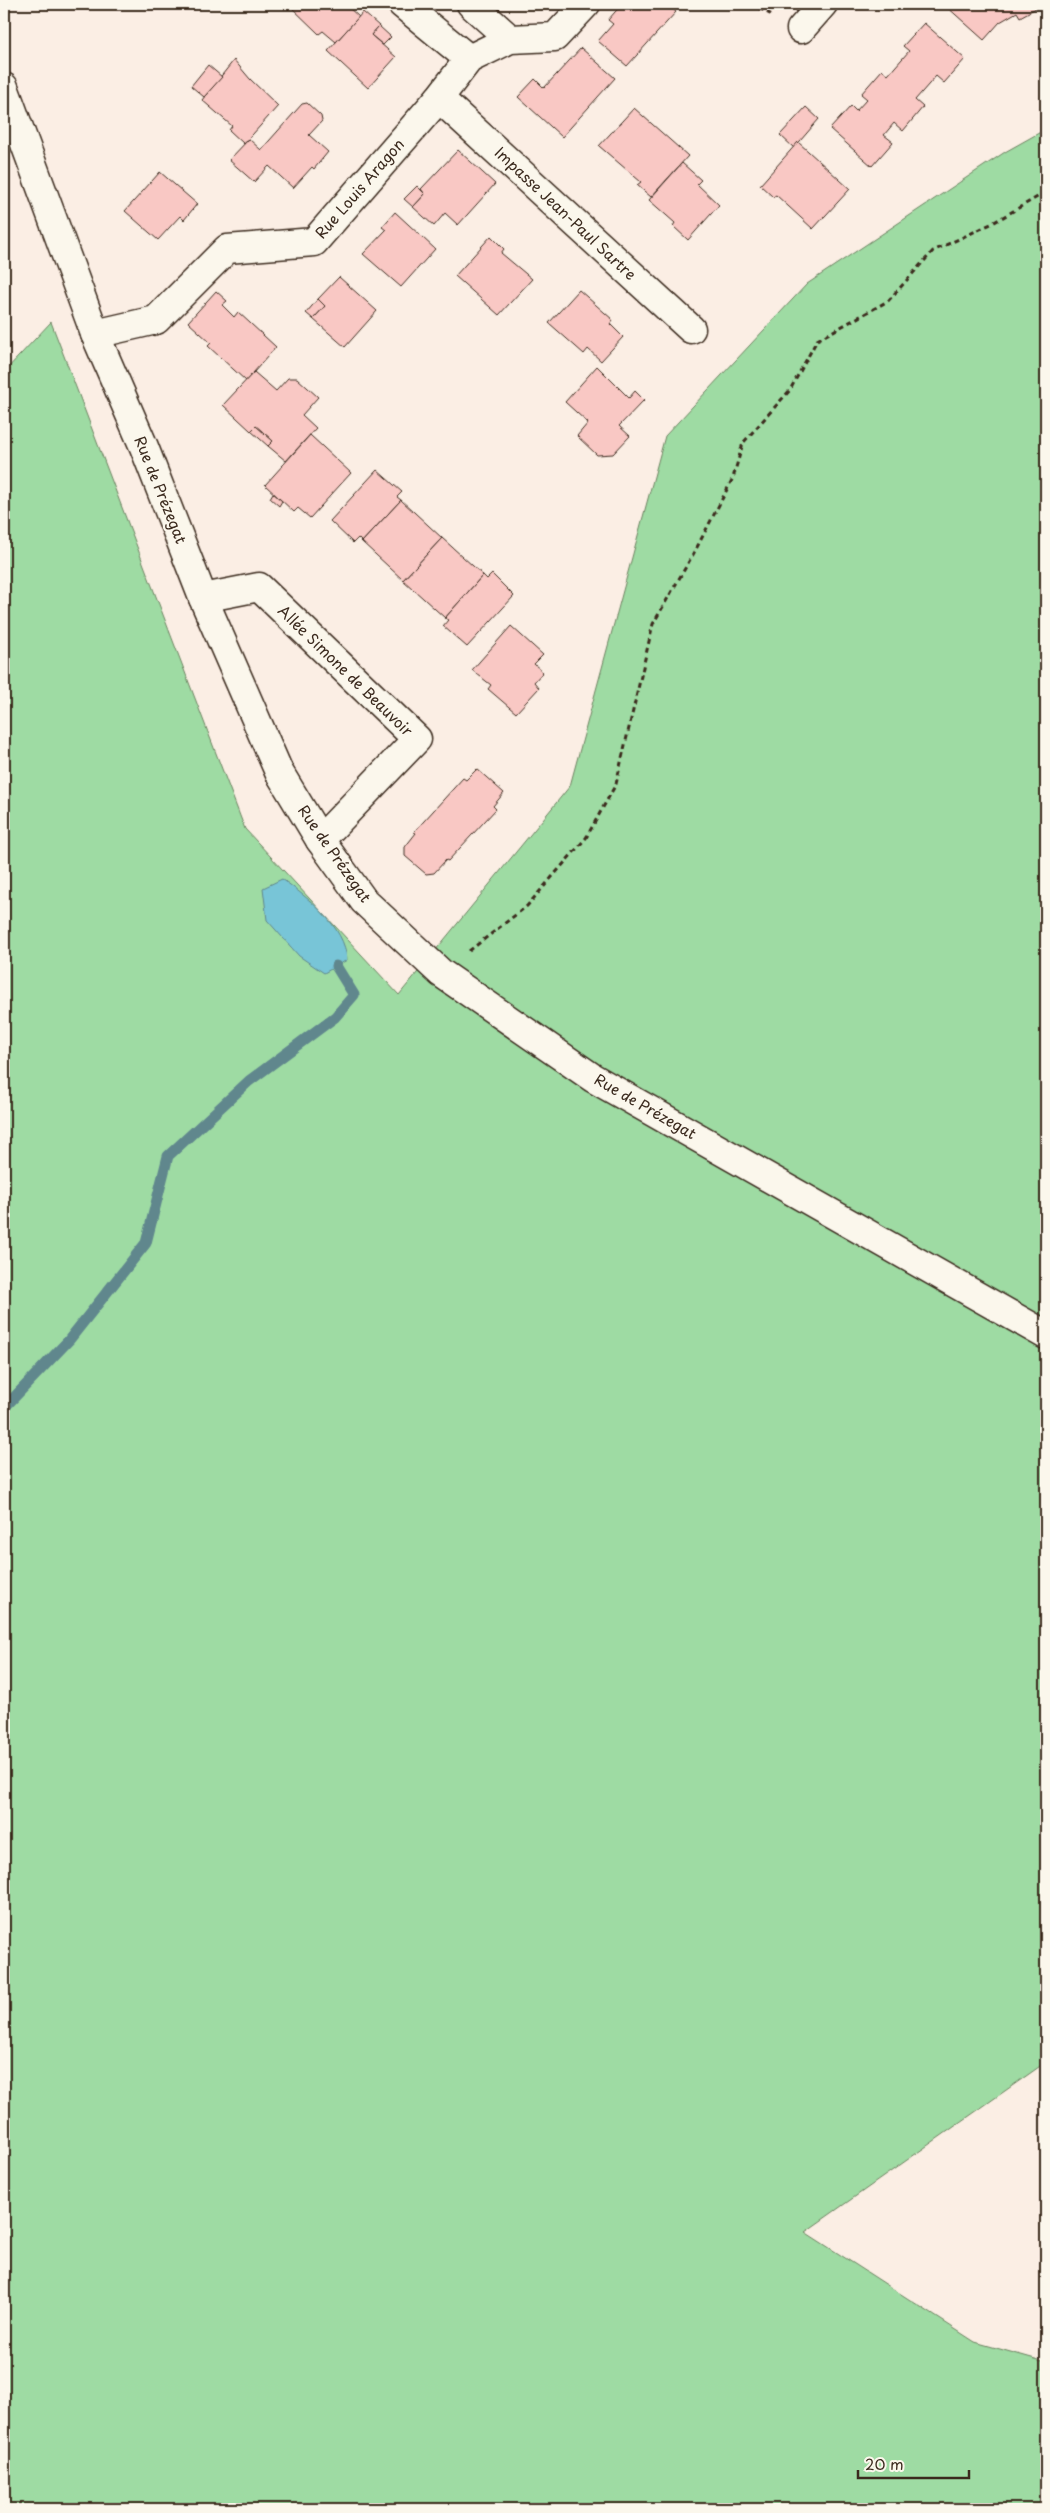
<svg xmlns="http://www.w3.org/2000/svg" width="1050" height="2513" viewBox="0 0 1050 2513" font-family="'Playpen Sans',sans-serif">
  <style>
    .green { fill: #9edba3; stroke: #6c8260 }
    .water { fill: #78c5d7; stroke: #60878d }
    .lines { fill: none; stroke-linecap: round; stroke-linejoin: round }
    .stream { stroke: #60878d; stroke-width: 11 }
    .building { fill: #f9c8c4; stroke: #3b2a1e }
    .minor-casing { stroke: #3b2a1e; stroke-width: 31 }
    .path { stroke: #3b2a1e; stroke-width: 3; stroke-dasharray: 5 4; stroke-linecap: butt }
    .minor { stroke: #fbf7ec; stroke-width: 28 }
    .labels { text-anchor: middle; stroke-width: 4.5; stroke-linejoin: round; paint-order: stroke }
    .street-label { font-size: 15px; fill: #3b2a1e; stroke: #fbf7ec }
  </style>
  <rect width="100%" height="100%" fill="#fbeee4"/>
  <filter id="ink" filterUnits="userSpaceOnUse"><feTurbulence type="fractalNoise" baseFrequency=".02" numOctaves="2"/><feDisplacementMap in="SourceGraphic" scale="10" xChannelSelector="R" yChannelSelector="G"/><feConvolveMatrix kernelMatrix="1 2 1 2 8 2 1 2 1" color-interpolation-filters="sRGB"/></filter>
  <g filter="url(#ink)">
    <path class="green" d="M1046 129V2062L805 2232 975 2342 1046 2362V2509H4V372L51 322 245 829 399 995 570 786 665 436 807 284 1005 152Z"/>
    <path class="water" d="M282 879C308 898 345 926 347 960L324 973 299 956 267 920 263 888Z"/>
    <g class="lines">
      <path class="stream" d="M4 1408 69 1340 146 1243 168 1156 249 1081 335 1017 354 995 336 966"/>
    </g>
    <g class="building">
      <path d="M288 4H348L347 6 359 17 336 42 323 31 319 34Z"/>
      <path d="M622 4H667L676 12 627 66 598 41 613 24 608 20Z"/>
      <path d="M949 4H1033L1036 8 1020 17 1017 12 1000 22 984 40 946 6Z"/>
      <path d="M363 12 379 26 371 35 396 57 368 88 328 51Z"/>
      <path d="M924 23 965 59 944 83 936 76 915 100 923 107 903 131 894 123 884 135 893 142 872 166 830 129 851 106 856 111 867 99 861 94 882 70 888 75 909 51 903 46Z"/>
      <path d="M379 26 391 37 383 45 371 35Z"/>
      <path d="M581 48 615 78 562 137 518 97 535 79 544 88Z"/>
      <path d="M234 60 250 79 278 106 244 144 229 130 232 126 202 100Z"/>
      <path d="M208 65 222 77 204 97 191 86Z"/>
      <path d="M307 103 321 116 322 121 309 135 328 152 314 169 312 167 293 188 269 166 254 182 229 160 249 139 261 150 302 104Z"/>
      <path d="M806 107 819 119 794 148 780 135Z"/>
      <path d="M634 108 688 156 651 197 637 185 641 182 599 146Z"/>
      <path d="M798 142 850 189 813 229 776 195 773 197 760 185Z"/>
      <path d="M458 150 495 184 458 225 445 213 434 226 413 207 425 194 421 189Z"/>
      <path d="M682 163 701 180 697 184 719 205 688 240 673 226 675 223 649 200Z"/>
      <path d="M160 172 197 204 184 220 180 216 158 240 125 211Z"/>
      <path d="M417 186 425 194 413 207 404 199Z"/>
      <path d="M395 212 435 249 401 287 363 254 386 230 382 227Z"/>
      <path d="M491 236 504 249 501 253 532 279 499 315 455 276Z"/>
      <path d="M339 277 377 311 345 347 313 319 325 306 318 299Z"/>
      <path d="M579 290 613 320 610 324 623 337 601 361 588 349 584 354 549 323Z"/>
      <path d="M216 291 227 301 222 305 234 317 238 312 276 347 246 381 208 346 211 343 188 322Z"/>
      <path d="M318 299 325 306 313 319 306 313Z"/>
      <path d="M597 366 629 398 635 391 644 400 619 426 630 436 613 454 597 455 577 436 588 423 565 402Z"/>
      <path d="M254 372 276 391 288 378H297L318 397 302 415 316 428 286 461 268 446 273 441 256 426 251 431 223 405Z"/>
      <path d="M256 426 273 441 268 446 251 431Z"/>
      <path d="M310 435 351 473 310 518 298 508 294 512 265 485Z"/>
      <path d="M377 470 402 492 397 497 401 500 362 542 358 538 353 543 330 521Z"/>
      <path d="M273 493 282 501 279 506 270 498Z"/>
      <path d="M401 500 442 538 403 580 362 542Z"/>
      <path d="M442 538 483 575 445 618 403 580Z"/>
      <path d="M492 574 514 596 467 647 443 626 448 620 445 618 483 575 487 579Z"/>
      <path d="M511 626 543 655 534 664 543 672 534 682 539 688 516 713 488 689 491 685 472 670Z"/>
      <path d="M477 769 504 793 493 806 496 809 448 861 446 860 434 873 426 874 405 856V847L416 833 414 832 463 778 466 780Z"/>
    </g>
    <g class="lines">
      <g class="minor-casing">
        <g id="minor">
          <path d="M402 4 469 59"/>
          <path d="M471 4 510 39"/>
          <path d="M801 29 823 4"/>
          <path d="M4 87 95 334 144 447 203 598 279 772 320 840 364 901 441 973 593 1078 1046 1335"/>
          <path d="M439 98 691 329"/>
          <path d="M95 334 156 320 227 249 314 242 439 98 469 59 510 39 555 37 586 4"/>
          <path d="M203 598 259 587 417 739 320 840"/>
        </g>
      </g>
      <g class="path">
        <path d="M751 4 772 15"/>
        <path d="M469 951 527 906 586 838 616 784 653 624 695 551 733 478 743 443 790 390 817 340 888 301 933 251 991 224 1046 192"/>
      </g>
      <use href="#minor" class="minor"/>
    </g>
  </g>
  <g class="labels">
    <g class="street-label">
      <text transform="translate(360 189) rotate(-49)" y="5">Rue Louis Aragon</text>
      <text transform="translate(565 214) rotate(43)" y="5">Impasse Jean-Paul Sartre</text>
      <text transform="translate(160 490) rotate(68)" y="5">Rue de Prézegat</text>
      <text transform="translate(345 671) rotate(44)" y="5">Allée Simone de Beauvoir</text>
      <text transform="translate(334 854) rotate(55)" y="5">Rue de Prézegat</text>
      <text transform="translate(645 1107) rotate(30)" y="5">Rue de Prézegat</text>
    </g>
  </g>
  <rect width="1050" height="2513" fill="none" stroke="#fbf7ec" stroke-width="20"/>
  <rect x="10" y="10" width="1030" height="2493" fill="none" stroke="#3b2a1e" stroke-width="2" filter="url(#ink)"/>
  <path d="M858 2470v8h111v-8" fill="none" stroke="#3b2a1e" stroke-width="2.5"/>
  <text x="865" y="2470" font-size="15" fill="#3b2a1e" stroke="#fbf7ec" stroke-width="4" paint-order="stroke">20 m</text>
</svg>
